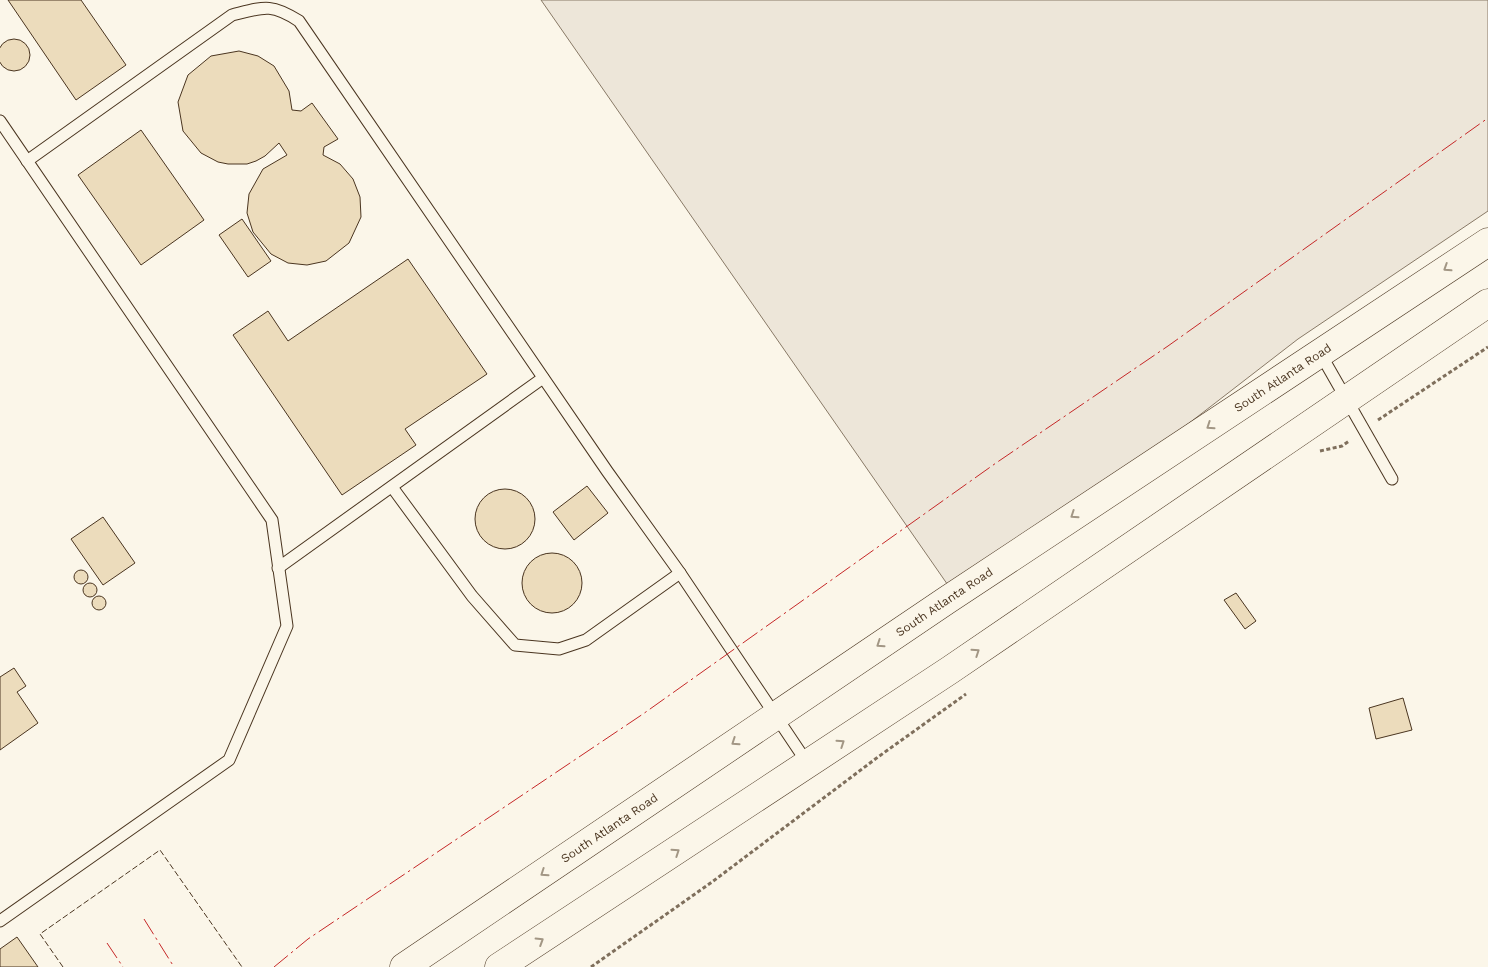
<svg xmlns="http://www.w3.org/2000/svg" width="1488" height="967" viewBox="0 0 1488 967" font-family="'Work Sans',sans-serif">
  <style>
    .green { fill: #ede6d9; stroke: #887966 }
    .building { fill: #ecdcbc; stroke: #4a3520 }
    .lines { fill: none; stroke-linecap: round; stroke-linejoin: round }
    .lane-casing { stroke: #4a3520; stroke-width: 13 }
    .secondary-casing { stroke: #4a3520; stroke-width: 29 }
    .path { stroke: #7f6f5c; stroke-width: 3; stroke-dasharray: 4 2.5; stroke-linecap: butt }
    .lane { stroke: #fbf6e9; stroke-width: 11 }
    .secondary { stroke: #fbf6e9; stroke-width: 28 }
    .fence { stroke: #4a3520; stroke-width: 1; stroke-dasharray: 6 2.5; stroke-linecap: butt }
    .power { stroke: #c62828; stroke-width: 1; stroke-dasharray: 18 4 2.5 4; stroke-linecap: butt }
    .oneway { stroke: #a29684 }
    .labels { text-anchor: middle; stroke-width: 4; stroke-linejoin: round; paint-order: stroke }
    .street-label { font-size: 12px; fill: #4a3520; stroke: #fbf6e9 }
  </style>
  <rect width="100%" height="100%" fill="#fbf6e9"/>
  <path class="green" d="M541 0H1488V211L1298 339 959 601Z"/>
  <g class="building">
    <path d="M8 0H81L126 65 76 100Z"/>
    <circle cx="14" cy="55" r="16"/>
    <path d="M239 51 258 56 274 66 289 91 292 110 301 111 312 103 338 139 324 147 323 155 340 164 353 179 360 197 361 217 349 243 326 261 307 265 288 263 271 254 253 232 247 213 249 194 263 169 287 155 279 143 265 156 256 161 247 164H228L218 162 201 153 183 131 178 102 188 75 211 56Z"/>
    <path d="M141 130 204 220 141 265 78 175Z"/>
    <path d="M242 219 271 261 248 277 219 235Z"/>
    <path d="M408 259 487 374 405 429 416 445 342 495 233 335 268 311 288 341Z"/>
    <path d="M587 486 608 513 574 540 553 512Z"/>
    <circle cx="505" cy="519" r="30"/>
    <path d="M103 517 135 563 103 585 71 539Z"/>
    <circle cx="552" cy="583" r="30"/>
    <circle cx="81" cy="577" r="7"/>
    <circle cx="90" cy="590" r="7"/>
    <path d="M1236 593 1256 621 1245 629 1224 600Z"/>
    <circle cx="99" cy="603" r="7"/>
    <path d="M14 668 26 686 17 692 38 723 0 750V677Z"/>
    <path d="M1403 698 1412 730 1376 739 1369 708Z"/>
    <path d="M17 937 38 967H0V949Z"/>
  </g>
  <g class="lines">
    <g class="lane-casing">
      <g id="lane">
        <path d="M0 121 272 520 287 626 229 760 0 921"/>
        <path d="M27 161 232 15C264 7 271 3 299 21L607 471 680 573 808 764"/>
        <path d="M1320 353 1392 479"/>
        <path d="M392 487 472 596 515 645 559 649 586 640 680 573"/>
        <path d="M278 568 543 378"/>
      </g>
    </g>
    <g class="secondary-casing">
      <g id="secondary">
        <path id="s1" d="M404 967 947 600 1488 242"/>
        <path d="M499 967 950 670 1488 303"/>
      </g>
    </g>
    <g class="path">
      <path d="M1378 420 1488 347"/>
      <path d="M1320 451 1342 446 1349 441"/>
      <path d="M591 967 712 882 878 757 966 694"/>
    </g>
    <use href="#lane" class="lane"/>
    <use href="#secondary" class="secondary"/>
    <path class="fence" d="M63 967 40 934 160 850 242 967"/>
    <g class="power">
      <path d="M144 919 174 967"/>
      <path d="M107 943 123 967"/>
      <path d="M274 967 308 939 643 714 996 463 1168 346 1488 118"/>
    </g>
  </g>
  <defs><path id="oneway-chevron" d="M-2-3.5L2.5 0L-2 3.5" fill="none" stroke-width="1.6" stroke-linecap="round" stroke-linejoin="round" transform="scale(1.25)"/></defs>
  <g class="oneway">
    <use href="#oneway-chevron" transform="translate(1447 268) rotate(147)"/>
    <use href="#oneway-chevron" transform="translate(1210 426) rotate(146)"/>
    <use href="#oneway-chevron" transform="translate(1074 515) rotate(146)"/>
    <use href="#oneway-chevron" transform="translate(880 644) rotate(146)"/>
    <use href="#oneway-chevron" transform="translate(976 652) rotate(-34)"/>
    <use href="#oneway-chevron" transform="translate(735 742) rotate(146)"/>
    <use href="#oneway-chevron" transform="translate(841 743) rotate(-34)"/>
    <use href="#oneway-chevron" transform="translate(676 852) rotate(-34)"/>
    <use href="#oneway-chevron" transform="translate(544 873) rotate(146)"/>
    <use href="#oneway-chevron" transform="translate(540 941) rotate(-32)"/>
  </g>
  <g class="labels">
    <g class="street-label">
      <text dy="4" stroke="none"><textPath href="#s1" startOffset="1058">South Atlanta Road</textPath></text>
      <text dy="4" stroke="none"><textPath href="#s1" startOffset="652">South Atlanta Road</textPath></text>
      <text dy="4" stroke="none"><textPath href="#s1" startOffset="248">South Atlanta Road</textPath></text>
    </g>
  </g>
</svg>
